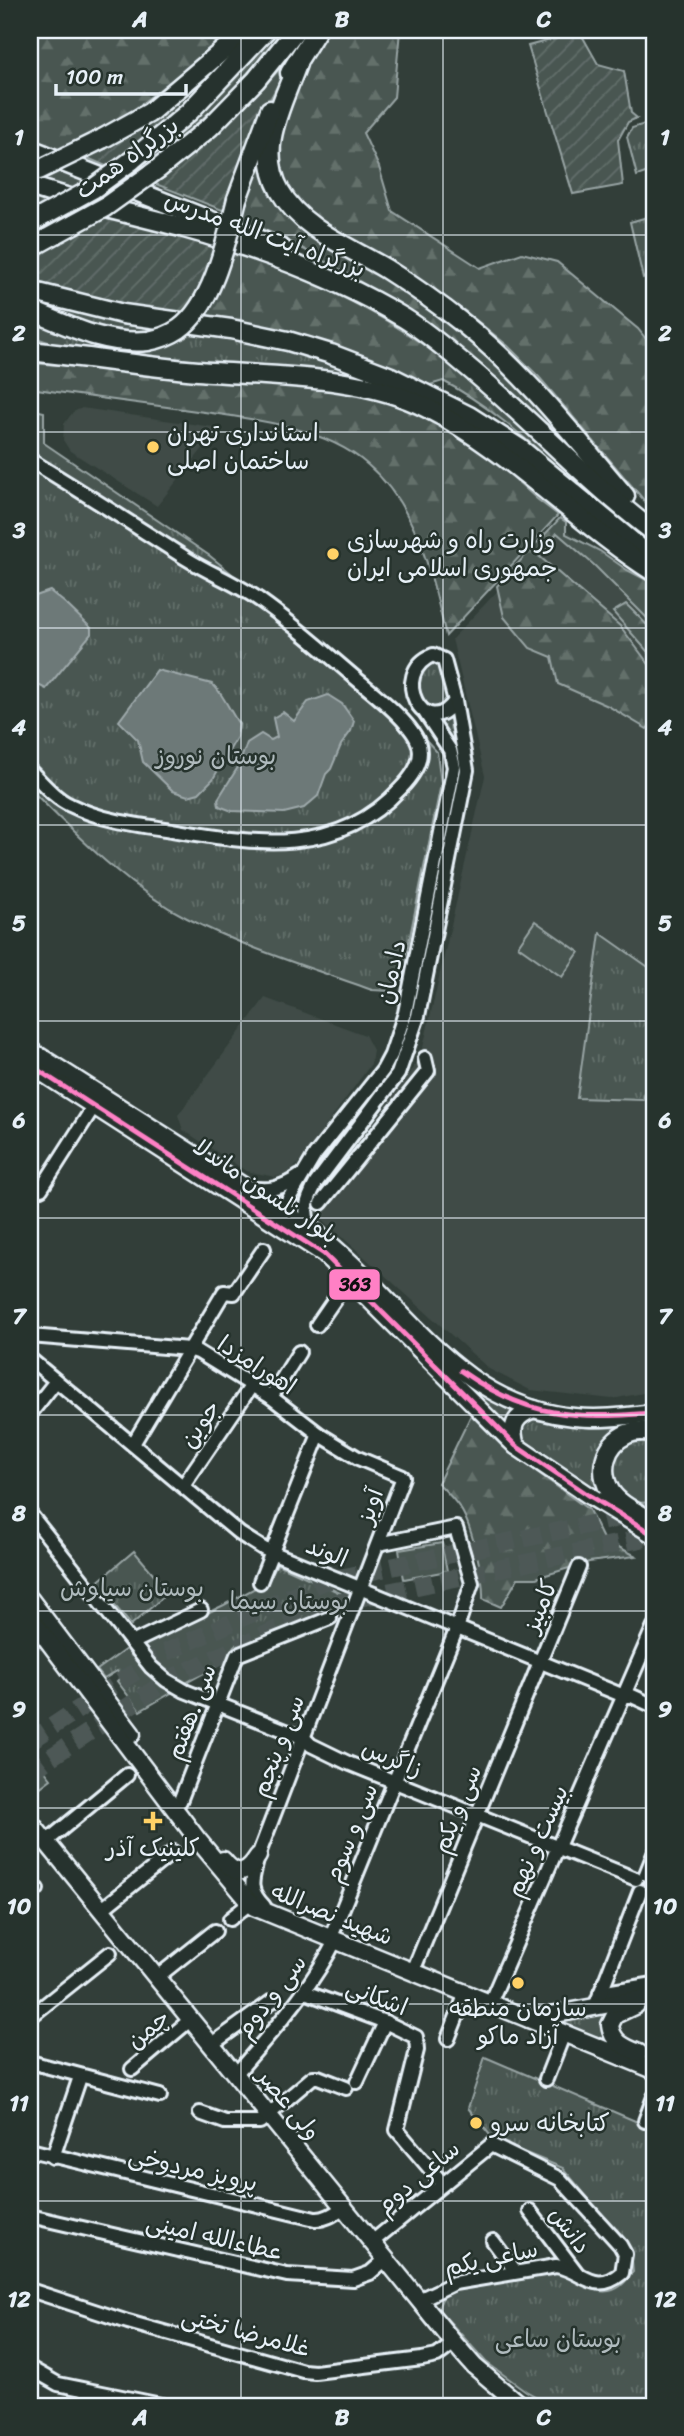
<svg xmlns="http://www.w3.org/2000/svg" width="684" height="2436" viewBox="0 0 684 2436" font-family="Sriracha,'Playpen Sans Arabic',sans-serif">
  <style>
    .built { fill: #3f4b46 }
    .grass { fill: url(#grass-tufts); stroke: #98a4a4; stroke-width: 2 }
    .forest { fill: url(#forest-firs); stroke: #98a4a4; stroke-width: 2 }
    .garden { fill: url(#garden-furrows); stroke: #98a4a4; stroke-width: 2 }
    .pitch { fill: #495651; stroke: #98a4a4; stroke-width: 2 }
    .water { fill: #6d7978; stroke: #9ea9ab; stroke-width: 2 }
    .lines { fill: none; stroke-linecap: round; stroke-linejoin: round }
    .highway-tunnel { stroke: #4d5956; stroke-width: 18; stroke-dasharray: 18 9; stroke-linecap: butt }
    .minor-casing { stroke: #e8f1f8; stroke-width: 18 }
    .major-casing { stroke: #e8f1f8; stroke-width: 21 }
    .highway-casing { stroke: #e8f1f8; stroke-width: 23 }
    .minor { stroke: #26332d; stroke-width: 12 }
    .major { stroke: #26332d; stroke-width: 16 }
    .highway { stroke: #26332d; stroke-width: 18 }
    .highway-bridge-casing { stroke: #e8f1f8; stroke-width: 23; stroke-linecap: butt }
    .highway-bridge { stroke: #26332d; stroke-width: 18 }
    .bus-1-casing { stroke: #26332d; stroke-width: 10 }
    .bus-1 { stroke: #ff80c5; stroke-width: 5 }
    .grid { fill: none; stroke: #e8f1f8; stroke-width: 2; stroke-opacity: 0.55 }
    .poi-dot { fill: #ffd166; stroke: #26332d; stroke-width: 2.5 }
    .labels { text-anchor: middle; stroke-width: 5; stroke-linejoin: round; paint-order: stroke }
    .street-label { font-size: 24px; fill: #e8f1f8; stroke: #26332d }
    .poi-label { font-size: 24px; fill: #e8f1f8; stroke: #26332d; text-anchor: start }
    .park-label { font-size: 24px; fill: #b0bbbe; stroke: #26332d }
    .line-badge { stroke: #26332d; stroke-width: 2.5 }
    .pale-badge-label { font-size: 19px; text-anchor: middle; font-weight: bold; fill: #111 }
    .neatline { fill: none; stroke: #e8f1f8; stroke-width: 2.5 }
    .grid-label { font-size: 23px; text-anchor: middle; font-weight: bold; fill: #e8f1f8 }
  </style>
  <defs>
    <pattern id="grass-tufts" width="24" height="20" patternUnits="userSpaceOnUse" patternTransform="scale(1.75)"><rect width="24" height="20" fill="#495651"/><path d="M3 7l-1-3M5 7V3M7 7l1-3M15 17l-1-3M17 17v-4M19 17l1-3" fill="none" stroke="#636f6b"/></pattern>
    <pattern id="forest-firs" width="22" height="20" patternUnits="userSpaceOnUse" patternTransform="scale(1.75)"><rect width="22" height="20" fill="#495651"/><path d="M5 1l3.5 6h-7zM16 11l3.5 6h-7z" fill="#636f6b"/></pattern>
    <pattern id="garden-furrows" width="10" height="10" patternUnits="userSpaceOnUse" patternTransform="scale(1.75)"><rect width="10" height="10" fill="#495651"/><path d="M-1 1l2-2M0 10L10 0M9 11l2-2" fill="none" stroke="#636f6b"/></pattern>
  </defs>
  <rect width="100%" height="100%" fill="#323e39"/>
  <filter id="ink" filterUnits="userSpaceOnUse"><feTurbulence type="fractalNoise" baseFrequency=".0143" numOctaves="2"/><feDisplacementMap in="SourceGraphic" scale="14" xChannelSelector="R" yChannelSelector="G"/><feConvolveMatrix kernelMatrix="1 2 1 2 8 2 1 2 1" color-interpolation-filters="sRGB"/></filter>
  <g filter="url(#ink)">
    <g class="built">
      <path d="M82 408 213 427V436L157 506 70 451 63 440 64 424 73 412Z"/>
      <path d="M560 525 654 597V1391L612 1399 530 1390 489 1369 312 1210 407 1078 422 1052 485 776 452 639Z"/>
      <path d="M265 998 365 1035 373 1050 371 1064 298 1164 287 1174 275 1177 246 1171 183 1130 178 1115Z"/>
    </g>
    <g class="grass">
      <path d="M654 121V170L637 176 627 137 632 128Z"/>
      <path d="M30 157 186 220 97 200 30 179Z"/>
      <path d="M654 215V274L643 278 630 222Z"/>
      <path d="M54 307 160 328C125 348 87 327 52 315Z"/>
      <path d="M30 317 102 346 126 351 147 349 190 331 231 337 332 362 383 382 141 358 66 348 30 336Z"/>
      <path d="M30 409 44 412V443L210 556 395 706 437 752 441 784 408 946 399 978 391 991 372 990C311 968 245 948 187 918 126 887 78 836 30 789Z"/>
      <path d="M428 661 440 663 447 697C442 706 437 709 427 708L421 700 416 678Z"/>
      <path d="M450 714 462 766 415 1009 413 1008 419 966 456 793 459 772 434 720 443 719Z"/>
      <path d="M600 933 654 971V1066L643 1100 577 1098Z"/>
      <path d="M396 1057H399L388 1080 302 1203 293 1199 385 1079Z"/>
      <path d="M461 1375 501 1404 513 1407 515 1411 508 1422V1432L459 1381Z"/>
      <path d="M531 1419 590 1428 624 1427C593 1440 588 1466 603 1494L574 1477 520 1437 517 1423Z"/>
      <path d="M631 1439H654V1501C627 1507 627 1499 610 1480L615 1453Z"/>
      <path d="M134 1551 169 1592 131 1625 96 1583Z"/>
      <path d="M277 1564 347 1596 344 1607 257 1641 245 1637 234 1646 224 1662 184 1684 162 1671 142 1647 144 1643 224 1605 268 1581Z"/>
      <path d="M129 1647 152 1677 173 1692 140 1711 117 1681 121 1677 117 1671 104 1679 97 1670Z"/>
      <path d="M611 2009 605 2017 601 2027 615 2050 551 2024Z"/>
      <path d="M485 2057 654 2129V2406H553L526 2391 486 2362 439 2310C439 2303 443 2296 449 2292 460 2284 548 2266 561 2269 578 2273 589 2295 609 2291 621 2289 627 2280 633 2271L631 2252 625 2242 563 2168 494 2140 468 2108Z"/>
    </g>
    <g class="forest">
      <path d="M30 30H236L118 122 63 153 30 139Z"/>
      <path d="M329 30H400L394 97 363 133 379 167 392 211 480 268 522 253 557 262 638 329 654 349V512L539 377 508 346 465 311 312 218C306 212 297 206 293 199 256 143 298 78 329 30Z"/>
      <path d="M261 144V160L266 177 351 256 455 327 503 366 571 441 568 445C506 381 434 328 359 281 319 257 279 234 236 218Z"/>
      <path d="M229 248C288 273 349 296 403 331 470 375 529 431 589 484L583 489C539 451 495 408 443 381L430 385 348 352 197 319Z"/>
      <path d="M30 363 306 383 371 394 432 420 481 448 537 499 558 515 446 636C432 576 417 507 368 465 321 422 228 416 167 407 121 401 75 395 30 388Z"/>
      <path d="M560 518 566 522V534L600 551 627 570 654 584V625L594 565 557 533 539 556 620 626 654 671V721L647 729 608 706 558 684 552 657 530 648 504 617 497 586Z"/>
      <path d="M626 604 654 632V659L613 612Z"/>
      <path d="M471 1415 503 1447 589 1510 603 1539 636 1556 589 1562 536 1578H518L501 1607 483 1599C484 1578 473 1532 463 1513 457 1502 447 1492 438 1483Z"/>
    </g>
    <g class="garden">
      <path d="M279 30H287L221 102 148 167 140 165 237 76Z"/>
      <path d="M580 32 598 64 624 71 631 113 637 118 628 122 618 140 623 185 573 194 528 46Z"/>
      <path d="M227 53 231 56C192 95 153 135 108 167L83 156Z"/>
      <path d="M293 55 268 104 230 213 153 183 236 114Z"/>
      <path d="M30 196 229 248 197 319 81 299 30 287Z"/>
    </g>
    <g class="pitch">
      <path d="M535 921 579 952 562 977 518 946Z"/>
      <path d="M442 1543 447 1571 404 1579 399 1550Z"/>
      <path d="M30 1752 51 1779 30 1795Z"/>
    </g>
    <g class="water">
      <path d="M50 591 65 603 91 628V634L46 689 30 681V598Z"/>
      <path d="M157 670 212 684C221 690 231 713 239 724L237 737 213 779 199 793 188 796 173 791 143 762 138 740 119 721Z"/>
      <path d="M328 695 342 704 354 721 351 731 341 745 331 769 326 774 318 796 304 808 284 813 232 811 219 806 218 799 238 767 247 743 261 734 271 740 277 737 273 718 283 712 294 721 308 702Z"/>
    </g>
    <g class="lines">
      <g class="highway-tunnel">
        <path d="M30 1741 164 1653 322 1582 637 1514"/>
        <path d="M30 1773 51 1757 172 1678 331 1604 654 1536"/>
      </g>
      <g class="minor-casing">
        <g id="minor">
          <path d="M30 460C83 492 135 526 187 559 211 574 238 584 261 601 295 625 327 654 359 681 376 695 410 722 418 742 425 760 412 777 400 789 337 858 255 844 172 830 138 825 102 821 70 805 54 798 42 782 30 771"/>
          <path d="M433 655 444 660 455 701C425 744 388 673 433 655Z"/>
          <path d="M248 1187C268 1193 284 1187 300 1176"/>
          <path d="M41 1189 94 1106"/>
          <path d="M321 1203 428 1071 425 1058"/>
          <path d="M281 1212 315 1155 383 1070 391 1055 405 1013 454 767 450 750 426 714"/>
          <path d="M313 1230C301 1214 307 1200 316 1183L398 1074 418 1016 467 770 455 701"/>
          <path d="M317 1325 348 1280"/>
          <path d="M30 1336 189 1349 198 1352 271 1397 319 1434 358 1458 403 1477 258 1856C253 1879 246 1888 264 1906"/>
          <path d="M30 1359 240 1534 264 1549 624 1696H632L654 1706"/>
          <path d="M271 1397 299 1352"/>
          <path d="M30 1414 56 1381"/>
          <path d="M133 1444 224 1292 234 1293 264 1249"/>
          <path d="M183 1486 252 1385"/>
          <path d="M30 1514 151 1667 166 1680 185 1691 304 1738 311 1745 348 1763 636 1879"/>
          <path d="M260 1582 319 1434"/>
          <path d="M132 1643 201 1610"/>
          <path d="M180 1801 237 1655 330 1618"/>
          <path d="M46 1842 127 1775"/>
          <path d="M646 1874 654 1854"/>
          <path d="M653 1887H654"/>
          <path d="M30 1895 37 1889"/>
          <path d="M101 1910 173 1852"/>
          <path d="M230 1919 250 1903"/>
          <path d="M331 1937 457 1628 472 1583 456 1528 378 1544"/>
          <path d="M413 1971 579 1567"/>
          <path d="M156 1978 215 1931"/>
          <path d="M305 1992 385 2022 416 2037 417 2050 397 2130 443 2184"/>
          <path d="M600 1993 654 1984"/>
          <path d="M490 2003 654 1626"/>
          <path d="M595 2007 640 1891"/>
          <path d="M30 2017 110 1953"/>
          <path d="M448 2039 466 1993"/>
          <path d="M211 2045 272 2001"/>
          <path d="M30 2062 160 2096"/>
          <path d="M132 2069 190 2020"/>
          <path d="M235 2075C272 2031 310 1991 336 1939"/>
          <path d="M546 2079 564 2033"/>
          <path d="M357 2082 385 2022"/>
          <path d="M200 2113 225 2122H260L313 2077H318L346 2088"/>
          <path d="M645 2121 654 2097"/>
          <path d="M30 2150 315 2219C326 2220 335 2213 344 2207"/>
          <path d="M53 2157 80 2077"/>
          <path d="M530 2211 577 2273"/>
          <path d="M30 2216 287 2275 353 2279 370 2273 386 2259"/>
          <path d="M493 2241 516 2272"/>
          <path d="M372 2242 491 2145 560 2179 620 2245 625 2254 622 2273C594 2296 584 2271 556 2266L454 2283 419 2300"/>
          <path d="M30 2290 128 2322 303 2371 315 2372 422 2359 437 2356 454 2343"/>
          <path d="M30 2368 58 2384 166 2406"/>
          <path d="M497 2406 506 2395"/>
        </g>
      </g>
      <g class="major-casing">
        <g id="major">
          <path d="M30 1050 314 1231C401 1297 454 1406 574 1417 601 1420 628 1416 654 1413"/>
          <path d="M30 1065 324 1254 516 1446 590 1496 654 1535"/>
          <path d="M516 1446C510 1426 514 1416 534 1409"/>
          <path d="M30 1599 132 1734"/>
          <path d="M30 1617 198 1840 254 1907 654 2070"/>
          <path d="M30 1822 454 2343 474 2366 521 2406"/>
          <path d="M223 1860C237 1878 247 1873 258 1856"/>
          <path d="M636 2005 615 2015 610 2025C612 2042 624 2047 639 2053"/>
          <path d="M529 2019 654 1996"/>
        </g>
      </g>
      <g class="highway-casing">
        <g id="highway">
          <path d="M297 64C283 104 256 148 280 191 302 230 350 247 386 269 413 286 440 305 465 325 526 374 574 436 625 496"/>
          <path d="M290 73 317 30"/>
          <path d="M102 139 149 113 247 30"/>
          <path d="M30 149 282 249"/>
          <path d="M131 161 189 112 266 30"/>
          <path d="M158 169 210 127 256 80 296 30"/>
          <path d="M30 186C80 203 133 214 184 228 260 249 336 277 404 318 425 331 444 347 463 363 529 417 586 481 654 532"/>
          <path d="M237 199 270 110"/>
          <path d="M30 291 123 314 231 329 288 341 331 354 391 377 469 416 519 448 654 560"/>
          <path d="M30 310C69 326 104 345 148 341"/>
          <path d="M30 351C86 357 142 366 198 371 271 377 361 374 427 408 511 450 575 522 654 572"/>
          <path d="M654 1432C645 1431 636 1430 627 1434 605 1444 598 1470 610 1491 619 1506 640 1514 654 1523"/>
        </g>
      </g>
      <use href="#minor" class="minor"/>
      <use href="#major" class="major"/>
      <use href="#highway" class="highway"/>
      <g class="highway-bridge-casing">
        <g id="highway-bridge">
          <path d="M39 170 102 139"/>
          <path d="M30 223 94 188 131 161"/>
          <path d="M30 248 105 207 158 169"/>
          <path d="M148 341C159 339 170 335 179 329 214 304 227 238 237 199"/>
        </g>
      </g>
      <use href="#highway-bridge" class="highway-bridge"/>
      <g class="bus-1-casing">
        <g id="bus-1">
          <path d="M30 1065 324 1254 516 1446 590 1496 654 1535"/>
          <path d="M461 1371C528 1418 575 1419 654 1413"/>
        </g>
      </g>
      <use href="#bus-1" class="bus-1"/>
    </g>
  </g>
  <path class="grid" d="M241 30V2406M443 30V2406M30 235H654M30 432H654M30 628H654M30 825H654M30 1021H654M30 1218H654M30 1415H654M30 1611H654M30 1808H654M30 2004H654M30 2201H654"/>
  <g class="poi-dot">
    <circle cx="153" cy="447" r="7"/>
    <circle cx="333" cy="554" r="7"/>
    <path d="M149.5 1810.5h7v7h7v7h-7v7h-7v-7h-7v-7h7z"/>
    <circle cx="518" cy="1983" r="7"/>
    <circle cx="476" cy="2123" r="7"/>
  </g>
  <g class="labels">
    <g class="street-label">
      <text transform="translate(127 158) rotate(-36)" y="8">بزرگراه همت</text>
      <text transform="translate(265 234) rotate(20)" y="8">بزرگراه آیت الله مدرس</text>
      <text transform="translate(391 972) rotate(-78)" y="8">دادمان</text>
      <text transform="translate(266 1191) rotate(34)" y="8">بلوار نلسون ماندلا</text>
      <text transform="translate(257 1365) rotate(33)" y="8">اهورامزدا</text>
      <text transform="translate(200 1424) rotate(-56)" y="8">جوین</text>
      <text transform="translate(370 1506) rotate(-70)" y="8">آویز</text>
      <text transform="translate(327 1552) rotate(22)" y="8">الوند</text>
      <text transform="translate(540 1606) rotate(-68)" y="8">کامبیز</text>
      <text transform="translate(191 1712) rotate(-69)" y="8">سی .هفتم</text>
      <text transform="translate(278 1746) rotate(-69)" y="8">سی و پنجم</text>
      <text transform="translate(392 1758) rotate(22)" y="8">زاگرس</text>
      <text transform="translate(457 1809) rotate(-68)" y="8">سی و یکم</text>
      <text transform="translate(351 1833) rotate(-68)" y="8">سی و سوم</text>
      <text transform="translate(537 1841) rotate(-66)" y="8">بیست و نهم</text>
      <text transform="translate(332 1914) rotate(22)" y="8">شهید نصرالله</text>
      <text transform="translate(271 1996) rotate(-52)" y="8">سی و دوم</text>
      <text transform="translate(377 1997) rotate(21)" y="8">اشکانی</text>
      <text transform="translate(148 2029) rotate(-40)" y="8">چمن</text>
      <text transform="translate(289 2104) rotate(51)" y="8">ولی عصر</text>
      <text transform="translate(193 2169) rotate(13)" y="8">پرویز مردوخی</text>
      <text transform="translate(418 2177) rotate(-40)" y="8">ساعی دوم</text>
      <text transform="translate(570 2230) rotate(53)" y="8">دانش</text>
      <text transform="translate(215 2237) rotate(13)" y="8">عطاءالله امینی</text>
      <text transform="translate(491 2258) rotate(-12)" y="8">ساعی یکم</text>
      <text transform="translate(246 2332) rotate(15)" y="8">غلامرضا تختی</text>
    </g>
    <g class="poi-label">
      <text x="167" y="441">استانداری تهران<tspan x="167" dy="28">ساختمان اصلی</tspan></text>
      <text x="347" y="548">وزارت راه و شهرسازی<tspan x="347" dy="28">جمهوری اسلامی ایران</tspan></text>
      <text x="153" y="1856" text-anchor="middle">کلینیک آذر</text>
      <text x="518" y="2016" text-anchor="middle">سازمان منطقه<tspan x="518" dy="28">آزاد ماکو</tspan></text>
      <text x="490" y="2131">کتابخانه سرو</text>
    </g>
    <g class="park-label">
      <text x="216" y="764">بوستان نوروز</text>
      <text x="132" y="1596">بوستان سیاوش</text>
      <text x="289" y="1609">بوستان سیما</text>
      <text x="558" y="2347">بوستان ساعی</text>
    </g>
  </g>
  <rect class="line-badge" x="328" y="1268" width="53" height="33" rx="7" fill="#ff80c5"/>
  <g class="pale-badge-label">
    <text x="355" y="1291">363</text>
  </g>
  <rect width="684" height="2436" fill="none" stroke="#26332d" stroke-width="77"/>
  <path d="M56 84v10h130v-10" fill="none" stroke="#e8f1f8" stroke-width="3.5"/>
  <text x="66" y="84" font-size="21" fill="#e8f1f8" stroke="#26332d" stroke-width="5" paint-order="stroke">100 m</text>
  <rect x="38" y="38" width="608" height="2360" class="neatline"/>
  <g class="grid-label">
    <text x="140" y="27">A</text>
    <text x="342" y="27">B</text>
    <text x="544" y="27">C</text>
    <text x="19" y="145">1</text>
    <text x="665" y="145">1</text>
    <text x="19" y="341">2</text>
    <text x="665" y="341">2</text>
    <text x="19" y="538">3</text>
    <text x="665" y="538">3</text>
    <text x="19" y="735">4</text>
    <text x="665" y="735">4</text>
    <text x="19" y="931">5</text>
    <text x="665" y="931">5</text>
    <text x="19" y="1128">6</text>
    <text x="665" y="1128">6</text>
    <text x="19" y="1324">7</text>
    <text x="665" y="1324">7</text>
    <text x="19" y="1521">8</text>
    <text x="665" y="1521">8</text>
    <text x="19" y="1717">9</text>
    <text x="665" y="1717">9</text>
    <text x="19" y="1914">10</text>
    <text x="665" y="1914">10</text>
    <text x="19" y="2111">11</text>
    <text x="665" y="2111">11</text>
    <text x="19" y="2307">12</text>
    <text x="665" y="2307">12</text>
    <text x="140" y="2425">A</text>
    <text x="342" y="2425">B</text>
    <text x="544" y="2425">C</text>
  </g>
</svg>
